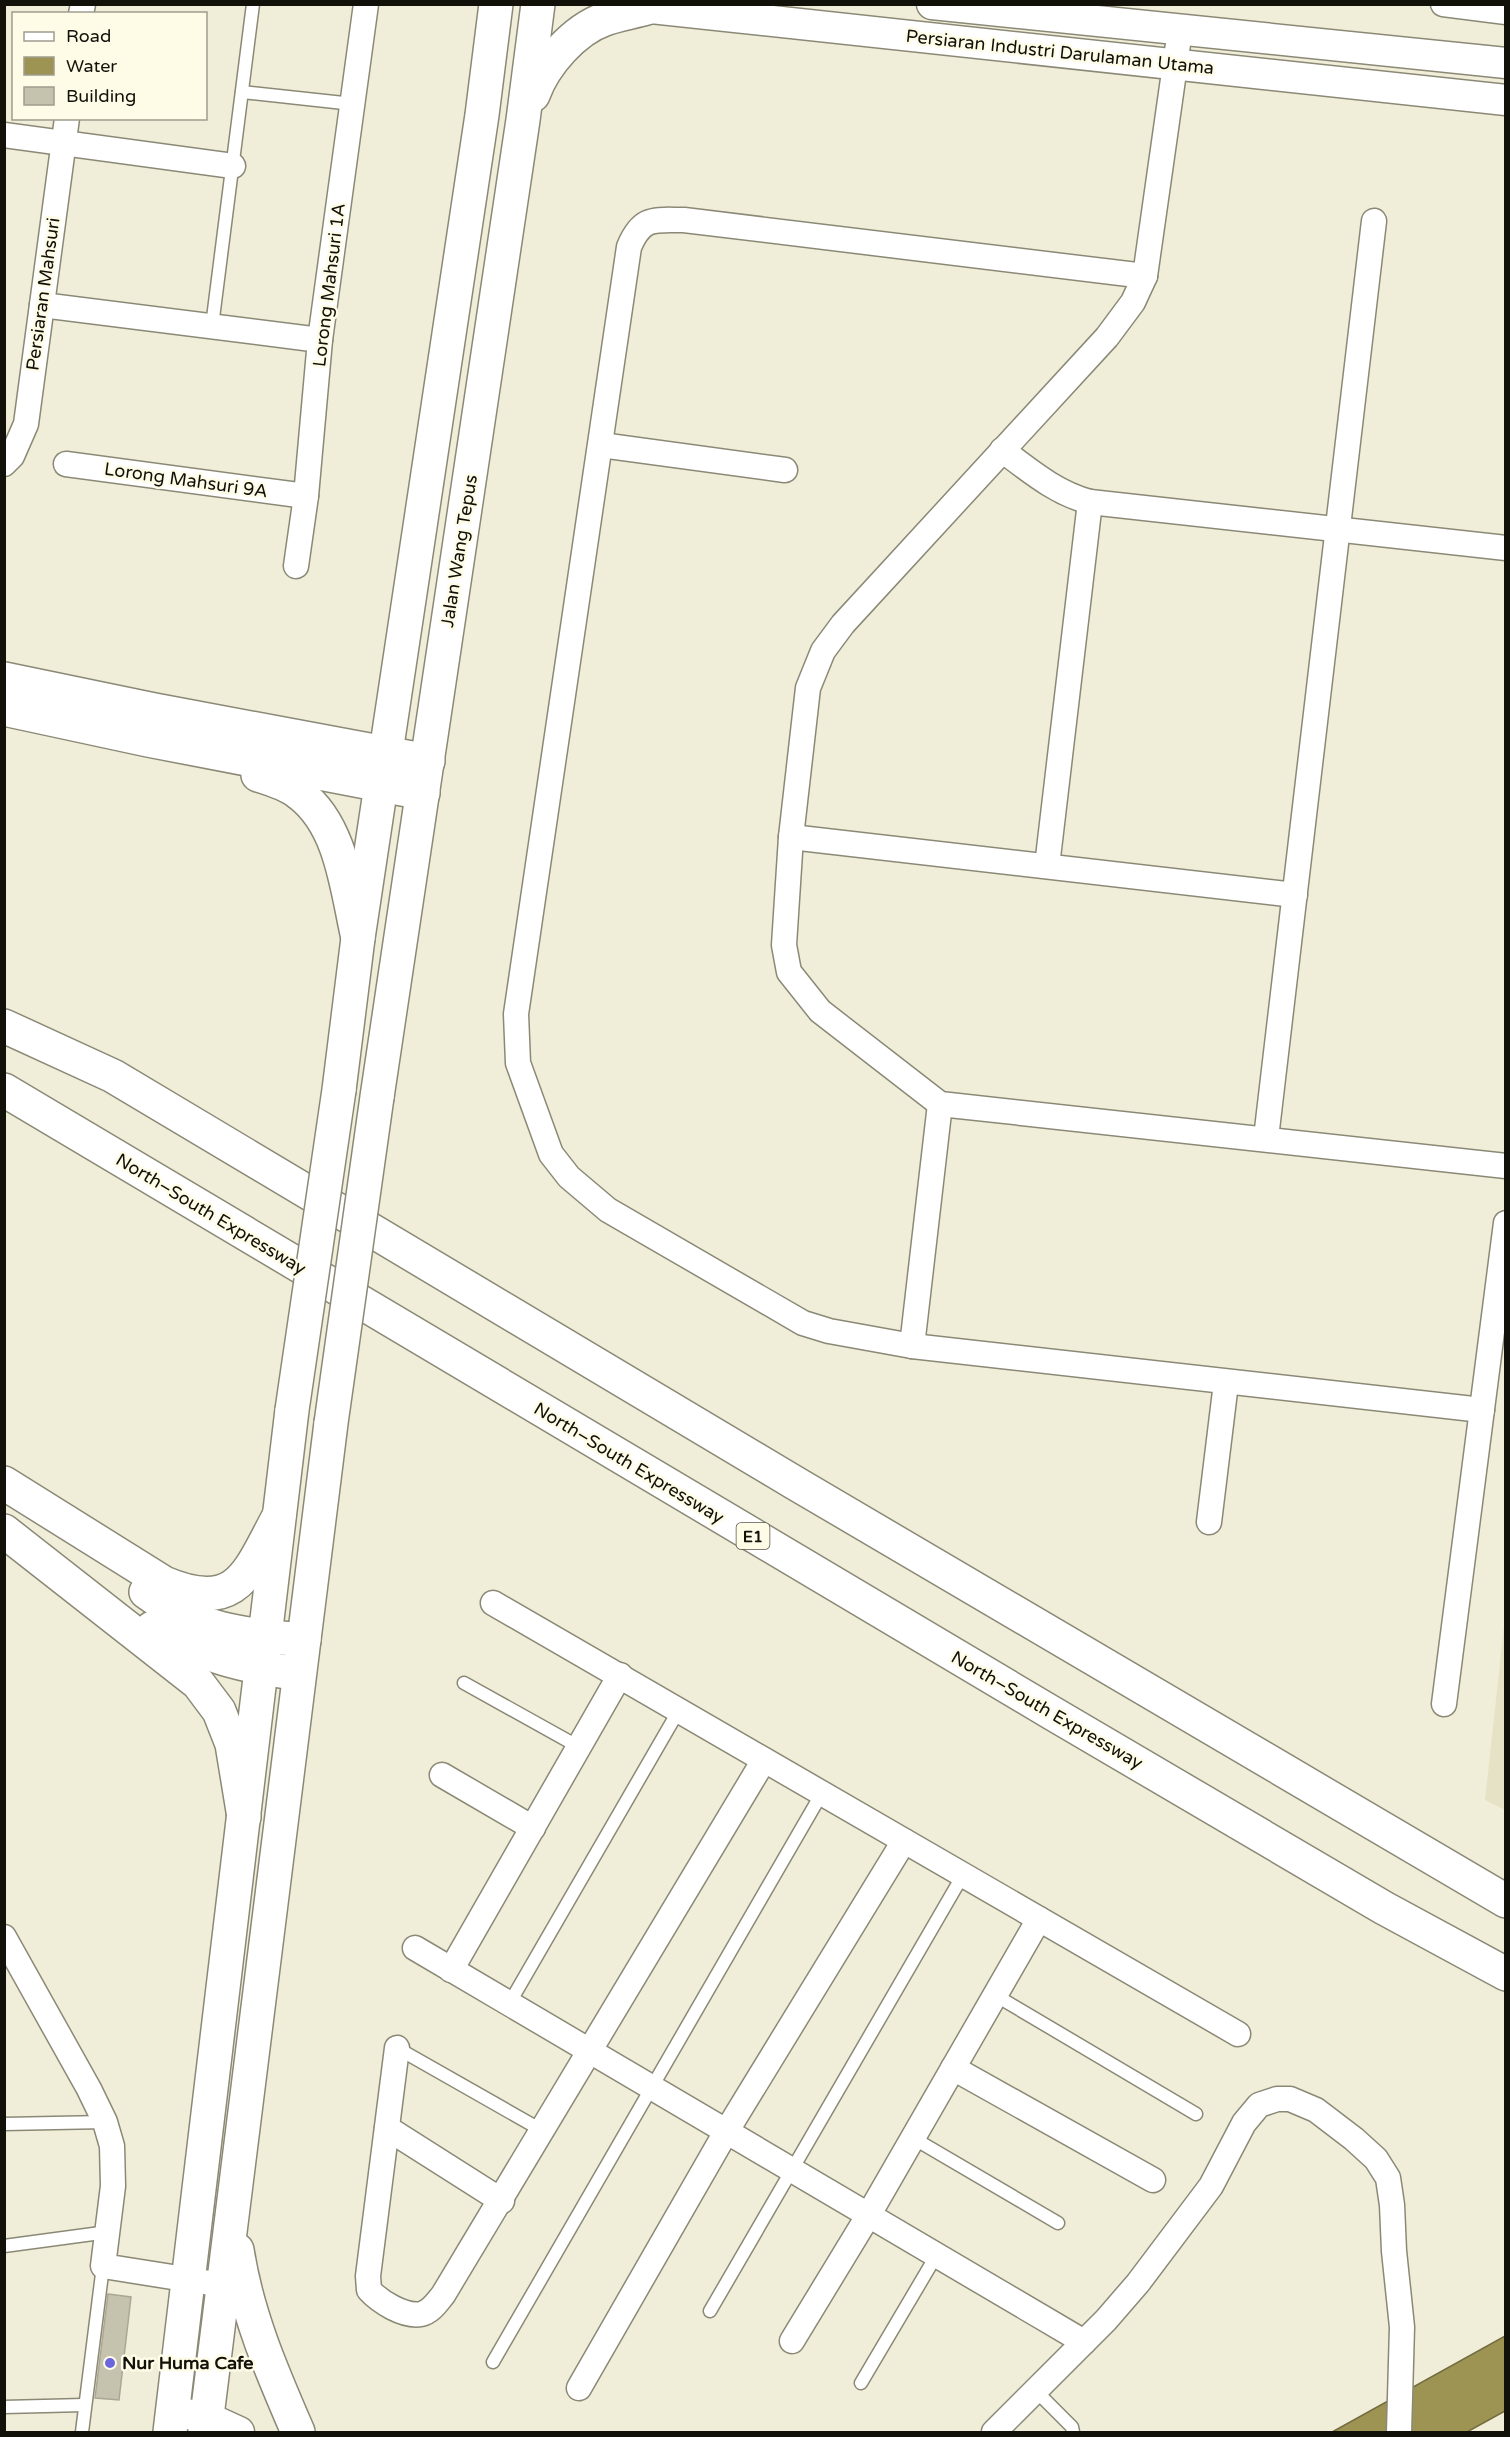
<svg xmlns="http://www.w3.org/2000/svg" width="1510" height="2437" viewBox="0 0 1510 2437" font-family="'Varela Round',sans-serif">
  <style>
    .built { fill: #e6e2c6 }
    .water { fill: #9d9454; stroke: #736c3e; stroke-width: 1.5 }
    .building { fill: #c5c2ae; stroke: #aaa894; stroke-width: 1.5 }
    .lines { fill: none; stroke-linecap: round; stroke-linejoin: round }
    .service-casing { stroke: #8b8976; stroke-width: 15 }
    .minor-casing { stroke: #8b8976; stroke-width: 27 }
    .tertiary-casing { stroke: #8b8976; stroke-width: 33 }
    .secondary-casing { stroke: #8b8976; stroke-width: 36 }
    .motorway-casing { stroke: #8b8976; stroke-width: 36 }
    .service { stroke: #fff; stroke-width: 12 }
    .minor { stroke: #fff; stroke-width: 24 }
    .tertiary { stroke: #fff; stroke-width: 30 }
    .secondary { stroke: #fff; stroke-width: 33 }
    .motorway { stroke: #fff; stroke-width: 33 }
    .secondary-bridge-casing { stroke: #8b8976; stroke-width: 36; stroke-linecap: butt }
    .secondary-bridge { stroke: #fff; stroke-width: 33 }
    .poi-dot { fill: #6b65de; stroke: #fefbe6; stroke-width: 2 }
    .labels { text-anchor: middle; stroke-width: 5; stroke-linejoin: round; paint-order: stroke }
    .shield { fill: #fefbe6; stroke: #58564b; stroke-width: 1.5 }
    .shield-label { font-size: 16px; font-weight: bold; fill: #111009 }
    .street-label { font-size: 18px; fill: #111009; stroke: #fefbe6 }
    .poi-label { font-size: 18px; font-weight: bold; fill: #111009; stroke: #fefbe6; text-anchor: start }
  </style>
  <rect width="100%" height="100%" fill="#f0eed9"/>
  <path class="built" d="M1505 1617 1506 1810H1505L1485 1800Z"/>
  <path class="water" d="M1505 2336V2411L1467 2432H1332Z"/>
  <path class="building" d="M108 2294 131 2297 119 2400 95 2398Z"/>
  <g class="lines">
    <g class="service-casing">
      <g id="service">
        <path d="M242 92 353 104"/>
        <path d="M212 326 253 4"/>
        <path d="M464 1683 579 1747"/>
        <path d="M995 1995 1196 2114"/>
        <path d="M509 2004 679 1710"/>
        <path d="M397 2048 543 2131"/>
        <path d="M4 2124 105 2122"/>
        <path d="M913 2138 1058 2223"/>
        <path d="M4 2246 108 2232"/>
        <path d="M710 2311 963 1875"/>
        <path d="M493 2362 822 1793"/>
        <path d="M861 2383 936 2256"/>
        <path d="M1036 2391 1072 2427 1073 2432"/>
        <path d="M4 2407 84 2405"/>
        <path d="M82 2432 103 2266"/>
      </g>
    </g>
    <g class="minor-casing">
      <g id="minor">
        <path d="M1443 4 1506 12"/>
        <path d="M81 14 83 4"/>
        <path d="M1180 30 1145 276 1133 302 1107 337 843 624 823 651 808 688 791 837 784 945 789 972 820 1011 940 1104 1506 1166"/>
        <path d="M4 135 233 166"/>
        <path d="M1145 276 684 220C654 220 642 216 629 247L516 1014 518 1063 551 1154 569 1177 608 1210 803 1323 829 1331 912 1346 1482 1410"/>
        <path d="M42 305 320 340"/>
        <path d="M601 445 785 470"/>
        <path d="M1002 450C1030 471 1056 493 1090 502L1506 548"/>
        <path d="M4 464 12 456 26 424 67 118"/>
        <path d="M66 464 306 496"/>
        <path d="M296 566 306 496 320 340 366 4"/>
        <path d="M791 837 1295 895"/>
        <path d="M1047 866 1090 502"/>
        <path d="M1266 1138 1374 221"/>
        <path d="M912 1346 940 1104"/>
        <path d="M1209 1522 1226 1383"/>
        <path d="M493 1603 1238 2034"/>
        <path d="M1444 1704 1506 1223"/>
        <path d="M442 1775 533 1828"/>
        <path d="M4 1937 89 2089 105 2122 112 2146 113 2186 103 2266 223 2285"/>
        <path d="M415 1948 1084 2342"/>
        <path d="M451 1970 620 1675"/>
        <path d="M397 2048 368 2276 369 2290C380 2302 404 2317 421 2314 431 2312 437 2302 443 2295L764 1760"/>
        <path d="M953 2068 1153 2180"/>
        <path d="M387 2128 502 2201"/>
        <path d="M792 2341 868 2216 1039 1919"/>
        <path d="M579 2388 726 2132 904 1841"/>
        <path d="M994 2432 1106 2320 1138 2283 1211 2186 1244 2123 1259 2105 1277 2099H1290L1316 2110 1354 2139 1376 2159 1388 2178 1392 2205 1394 2251 1402 2327 1399 2432"/>
      </g>
    </g>
    <g class="tertiary-casing">
      <g id="tertiary">
        <path d="M932 4 1506 63"/>
        <path d="M623 5 1506 100"/>
        <path d="M173 2412 206 2417 239 2432"/>
      </g>
    </g>
    <g class="secondary-casing">
      <g id="secondary">
        <path d="M533 95C544 64 574 30 605 19 619 14 633 12 647 8"/>
        <path d="M339 1090 358 938 482 115 496 4"/>
        <path d="M377 1097 523 120 538 4"/>
        <path d="M237 2250C247 2315 272 2372 298 2432"/>
        <path d="M170 2432 292 1410"/>
        <path d="M205 2432 331 1423"/>
      </g>
    </g>
    <g class="motorway-casing">
      <g id="motorway">
        <path d="M4 679 154 710 428 761"/>
        <path d="M4 709 148 740 423 793"/>
        <path d="M258 775C271 779 290 785 300 794 342 826 347 890 358 938"/>
        <path d="M4 1026 113 1076 795 1483 1506 1901"/>
        <path d="M4 1090 1052 1713 1384 1908 1506 1974"/>
        <path d="M4 1483 164 1583C238 1614 248 1573 279 1516"/>
        <path d="M4 1531 198 1683 219 1711 232 1744 244 1817"/>
        <path d="M146 1592C198 1630 241 1635 304 1640"/>
        <path d="M152 1628C203 1656 242 1666 299 1674"/>
      </g>
    </g>
    <use href="#service" class="service"/>
    <use href="#minor" class="minor"/>
    <use href="#tertiary" class="tertiary"/>
    <use href="#secondary" class="secondary"/>
    <use href="#motorway" class="motorway"/>
    <g class="secondary-bridge-casing">
      <g id="secondary-bridge">
        <path d="M292 1410 339 1090"/>
        <path d="M331 1423 377 1097"/>
      </g>
    </g>
    <use href="#secondary-bridge" class="secondary-bridge"/>
  </g>
  <circle class="poi-dot" cx="110" cy="2363" r="6"/>
  <g class="labels">
    <rect class="shield" x="736.5" y="1523" width="33" height="26" rx="4.5"/>
    <g class="shield-label">
      <text x="753" y="1542">E1</text>
    </g>
    <g class="street-label">
      <text transform="translate(1060 52) rotate(6)" y="6">Persiaran Industri Darulaman Utama</text>
      <text transform="translate(329 285) rotate(-83)" y="6">Lorong Mahsuri 1A</text>
      <text transform="translate(43 294) rotate(-82)" y="6">Persiaran Mahsuri</text>
      <text transform="translate(186 480) rotate(8)" y="6">Lorong Mahsuri 9A</text>
      <text transform="translate(459 551) rotate(-81)" y="6">Jalan Wang Tepus</text>
      <text transform="translate(211 1214) rotate(31)" y="6">North–South Expressway</text>
      <text transform="translate(629 1463) rotate(31)" y="6">North–South Expressway</text>
      <text transform="translate(1047 1710) rotate(30)" y="6">North–South Expressway</text>
    </g>
    <g class="poi-label">
      <text x="122" y="2369">Nur Huma Cafe</text>
    </g>
  </g>
  <rect width="1510" height="2437" fill="none" stroke="#111009" stroke-width="12"/>
  <rect x="12" y="12" width="195" height="108" fill="#fefbe6" stroke="#9f9d8e" stroke-width="1.5"/>
  <rect x="24" y="32" width="30" height="9" fill="#ffffff" stroke="#9f9d8e" stroke-width="1.5"/>
  <text x="66" y="42" font-size="18" fill="#111009">Road</text>
  <rect x="24" y="57" width="30" height="18" fill="#9d9454" stroke="#9f9d8e" stroke-width="1.5"/>
  <text x="66" y="72" font-size="18" fill="#111009">Water</text>
  <rect x="24" y="87" width="30" height="18" fill="#c5c2ae" stroke="#9f9d8e" stroke-width="1.5"/>
  <text x="66" y="102" font-size="18" fill="#111009">Building</text>
</svg>
